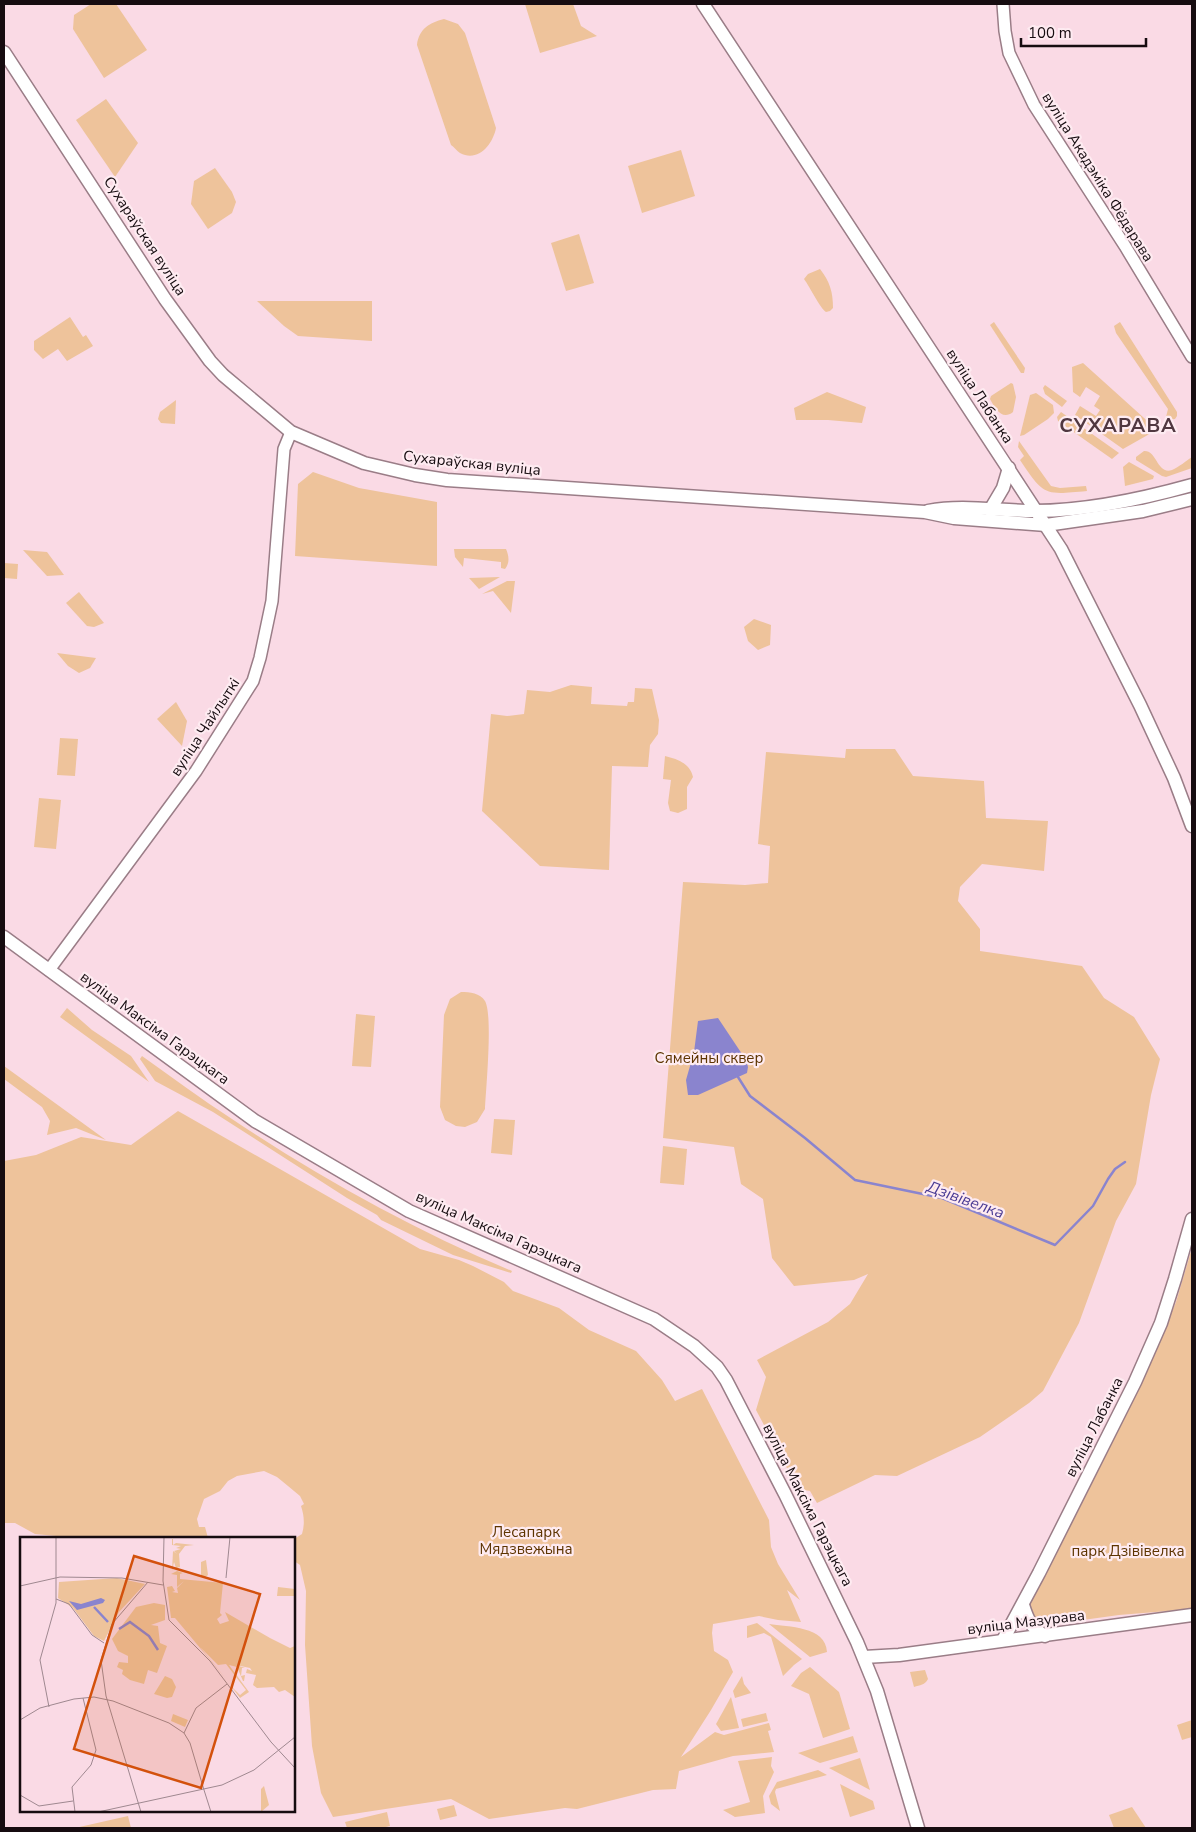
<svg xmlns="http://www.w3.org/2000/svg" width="1196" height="1832" viewBox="0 0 1196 1832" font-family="'Nunito Sans',sans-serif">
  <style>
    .green { fill: #eec39b }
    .water { fill: #8a84ce }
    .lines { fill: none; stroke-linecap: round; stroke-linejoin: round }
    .stream { stroke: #8a84ce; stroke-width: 2.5 }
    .tertiary-casing { stroke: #9a7d87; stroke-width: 14 }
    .secondary-casing { stroke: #9a7d87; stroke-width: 15 }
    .tertiary { stroke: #fff; stroke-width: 11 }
    .secondary { stroke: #fff; stroke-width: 12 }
    .labels { text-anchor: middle; stroke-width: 4.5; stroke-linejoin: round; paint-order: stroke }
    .street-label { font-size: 15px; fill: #160c10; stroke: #feebf1 }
    .park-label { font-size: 15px; fill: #5d3400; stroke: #feebf1 }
    .water-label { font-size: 16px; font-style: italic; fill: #4b3c94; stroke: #feebf1 }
    .district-label { font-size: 20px; font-weight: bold; letter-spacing: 1px; fill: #503740; stroke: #feebf1 }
    .inset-river { fill: none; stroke: #8a84ce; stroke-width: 2.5 }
    .inset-road { fill: none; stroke: #9f8890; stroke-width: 1 }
    .view { fill: #d3510c; fill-opacity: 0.15; stroke: #d3510c; stroke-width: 2.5 }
    .inset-edge { fill: none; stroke: #160c10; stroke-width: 2.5 }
  </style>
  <rect width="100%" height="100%" fill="#fadae5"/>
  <g class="green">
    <path d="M91 4H116L147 50 104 78 73 29 74 15Z"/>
    <path d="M525 4H573L581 26 597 36 540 53Z"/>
    <path d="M444 19 458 24 465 33 496 128C493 144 478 163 460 153 457 151 454 147 451 145L417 45C419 29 429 23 444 19Z"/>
    <path d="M106 99 138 143 115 177 76 120Z"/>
    <path d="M681 150 695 196 642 213 628 166Z"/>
    <path d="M215 168 232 192 236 202 232 213 208 229 191 204 194 181Z"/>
    <path d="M579 234 594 283 566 291 551 243Z"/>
    <path d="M820 269C830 282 833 292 833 308L830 311 826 312C820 308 810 287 804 279L808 274Z"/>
    <path d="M257 301H372V341L298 336 284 326Z"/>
    <path d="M70 317 83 337 86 335 93 346 67 361 58 349 43 359 34 350V341Z"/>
    <path d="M994 322 1025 368 1024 373H1021L990 325Z"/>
    <path d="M1120 322 1177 412V416L1175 419 1168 420 1166 417 1168 409 1116 333 1114 326Z"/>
    <path d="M1083 363 1154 427 1153 432 1123 449 1075 415 1080 406 1096 416 1100 410 1094 406 1100 396 1086 387 1080 397 1073 392 1072 367Z"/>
    <path d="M1011 383 1013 384 1016 397 1013 412C1002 421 995 408 990 399L991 396Z"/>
    <path d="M1045 385 1067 401 1062 407 1045 394 1043 388Z"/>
    <path d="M827 392 866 407 862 423 828 420H796L794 408Z"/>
    <path d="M1036 393 1053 405 1054 413 1048 419 1024 435 1020 436 1030 395Z"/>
    <path d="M176 400 175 424 161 423 158 419 160 412Z"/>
    <path d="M1061 412 1119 453 1112 459 1058 421 1057 417Z"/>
    <path d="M1019 441 1051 486 1060 488 1086 486 1087 491C1044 495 1044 496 1020 460L1024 456 1018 447Z"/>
    <path d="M1144 451C1157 450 1157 475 1172 470 1179 467 1186 461 1192 457V468L1166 477 1162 476 1136 460V457Z"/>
    <path d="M1129 462 1154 476 1153 479 1125 486 1123 467Z"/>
    <path d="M313 472 359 488 437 502V566L295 556 298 484Z"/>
    <path d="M454 549H506C509 556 510 563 505 569L501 568V562L464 558 463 567 455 557Z"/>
    <path d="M23 550 47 552 64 575 47 576Z"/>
    <path d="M4 563 18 564 17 579 4 578Z"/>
    <path d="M500 577 479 589 469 578Z"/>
    <path d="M507 581H515L511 613 493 591 482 594Z"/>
    <path d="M79 592 104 623 94 627 87 626 66 603Z"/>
    <path d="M754 619 771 625 770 645 758 650 748 641 744 627Z"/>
    <path d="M57 653 96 658 90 668 79 673 68 666Z"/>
    <path d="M571 685 592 687 591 704 627 706 628 702H634L635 688 652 689 659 720 658 734 650 745 648 767 612 766 609 870 540 866 482 811 491 714 507 716 524 714 527 690 550 692Z"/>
    <path d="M176 702 187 721 182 746 157 719Z"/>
    <path d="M60 738 78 739 75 776 57 775Z"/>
    <path d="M846 749H895L913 776 984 781 986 818 1048 821 1044 871 982 864 960 887 958 901 980 929V951L1082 966 1104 998 1134 1017 1160 1059 1151 1095 1136 1184 1116 1221 1079 1323 1043 1391 1029 1403 980 1437 897 1476 875 1475 817 1503 810 1491 798 1489 756 1410 766 1377 757 1360 828 1322 850 1304 868 1274 854 1280 794 1286 772 1258 763 1199 741 1184 734 1147 663 1138 683 882 745 885 768 883 770 846 758 844 766 752 845 758Z"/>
    <path d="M665 756C677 759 690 763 693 777L687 787V809L678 813 670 811 668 803 671 780 663 779Z"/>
    <path d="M39 798 61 800 56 849 34 847Z"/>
    <path d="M461 992C470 992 480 993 485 1001 493 1015 486 1088 485 1109L477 1122 465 1127 456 1126 445 1120 440 1107 444 1015 450 999Z"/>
    <path d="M67 1008 92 1030 131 1056 149 1082 60 1017Z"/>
    <path d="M356 1014 375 1016 371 1067 352 1066Z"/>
    <path d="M142 1056C172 1077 201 1099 232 1119 320 1178 414 1230 512 1271L511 1273 453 1255 381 1220 377 1215 347 1198 213 1112 155 1081 140 1059Z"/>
    <path d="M4 1066 106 1140 76 1128 47 1135 50 1121 42 1107 4 1079Z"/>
    <path d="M178 1111 420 1249 459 1260 473 1266 504 1282 513 1291 559 1308 589 1330 636 1351 662 1380 675 1401 702 1389 769 1520 771 1547 778 1564 800 1600 787 1590 801 1622 778 1620 759 1616 713 1624 712 1633 714 1651 728 1660 733 1672 711 1710 681 1757 715 1732 724 1735 769 1723 771 1730 768 1731 774 1752 733 1756 679 1771 676 1789 653 1790 577 1809 565 1808 489 1819 451 1799 333 1817 321 1793 312 1746 305 1645 306 1591 300 1565 294 1561V1539L302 1534C305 1524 304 1515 301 1506L304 1504 300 1496 288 1486 277 1477 264 1471 237 1476 228 1481 220 1491 204 1499 197 1519 199 1527H205L208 1538H77L35 1534 15 1523H4V1161L36 1155 81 1137 131 1145Z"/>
    <path d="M494 1119 515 1120 512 1155 491 1153Z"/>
    <path d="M663 1146 687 1149 684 1185 660 1183Z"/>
    <path d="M1192 1248V1609L1119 1615 1032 1627 1025 1625 1021 1617 1077 1513 1138 1390 1176 1302Z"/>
    <path d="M757 1623 802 1659 794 1665 783 1676 771 1637 764 1633 747 1638V1626Z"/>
    <path d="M769 1624C788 1627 826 1626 827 1652L810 1657Z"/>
    <path d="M810 1667 839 1692 850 1729 823 1738 809 1694 791 1686 801 1673Z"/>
    <path d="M925 1670 928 1679C925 1685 920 1685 914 1687L910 1672Z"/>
    <path d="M742 1676 744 1684 751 1693 735 1698 733 1691Z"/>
    <path d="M731 1697 739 1728 721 1731 716 1724Z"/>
    <path d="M766 1713 768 1721 743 1727 741 1719Z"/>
    <path d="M1192 1720V1737L1182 1740 1177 1725Z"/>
    <path d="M853 1736 858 1752 820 1763 798 1753Z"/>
    <path d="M772 1757 771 1766 774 1772 763 1796 765 1813 735 1817 723 1810 750 1802 738 1761Z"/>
    <path d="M860 1758 870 1790 829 1768Z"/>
    <path d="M818 1770 827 1775 776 1789 775 1792 780 1811 771 1804 769 1796 777 1782Z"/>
    <path d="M840 1784 873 1801 875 1809 850 1817Z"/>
    <path d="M454 1805 457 1816 440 1820 437 1809Z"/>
    <path d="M1132 1807 1146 1828H1114L1109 1815Z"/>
    <path d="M387 1812 390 1826 382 1828H347L345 1822Z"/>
    <path d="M128 1816 131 1828H75Z"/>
  </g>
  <path class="water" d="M718 1018 746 1060 748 1067 747 1073 698 1095H688L686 1080 694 1052 698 1021Z"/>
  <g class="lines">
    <path class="stream" d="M738 1077 750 1096 805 1138 855 1180 942 1198 1055 1245 1093 1206 1108 1179 1115 1169 1125 1162"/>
    <g class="tertiary-casing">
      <g id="tertiary">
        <path d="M1003 4 1005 31 1009 53 1034 105 1125 246 1192 357"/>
        <path d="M49 970 196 771 253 681 260 658 272 601 284 449 291 432"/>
      </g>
    </g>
    <g class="secondary-casing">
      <g id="secondary">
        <path d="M703 4 1061 549 1140 705 1174 778 1192 826"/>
        <path d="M4 52 165 299 210 361 223 375 291 432 364 463 415 475 447 480 925 512 954 518 1046 525 1143 511 1192 499"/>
        <path d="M990 510 1003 488 1009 468"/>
        <path d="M928 511C962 504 999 511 1034 511 1087 511 1142 499 1192 485"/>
        <path d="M4 937 255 1121 409 1211 654 1319 694 1346 717 1367 726 1380 785 1494 857 1642 877 1691 918 1828"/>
        <path d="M1023 1605C1028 1621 1031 1627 1045 1636"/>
        <path d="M1003 1640 1039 1573 1135 1382 1161 1323 1175 1279 1192 1219"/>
        <path d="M864 1657 899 1655 1192 1615"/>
      </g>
    </g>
    <use href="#tertiary" class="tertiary"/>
    <use href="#secondary" class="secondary"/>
  </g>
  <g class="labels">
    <g class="street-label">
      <text transform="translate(1098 177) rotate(58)" y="5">вуліца Акадэміка Фёдарава</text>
      <text transform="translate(145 236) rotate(57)" y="5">Сухараўская вуліца</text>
      <text transform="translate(980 396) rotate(57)" y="5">вуліца Лабанка</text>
      <text transform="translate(472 463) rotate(6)" y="5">Сухараўская вуліца</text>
      <text transform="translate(205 727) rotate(-57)" y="5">вуліца Чайлыткі</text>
      <text transform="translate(155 1028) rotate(36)" y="5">вуліца Максіма Гарэцкага</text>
      <text transform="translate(499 1232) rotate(24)" y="5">вуліца Максіма Гарэцкага</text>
      <text transform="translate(1094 1427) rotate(-63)" y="5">вуліца Лабанка</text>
      <text transform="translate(808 1505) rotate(63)" y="5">вуліца Максіма Гарэцкага</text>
      <text transform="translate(1026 1622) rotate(-7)" y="5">вуліца Мазурава</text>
    </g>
    <g class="park-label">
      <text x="709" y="1063">Сямейны сквер</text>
      <text x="526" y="1537">Лесапарк<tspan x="526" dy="17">Мядзвежына</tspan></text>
      <text x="1128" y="1556">парк Дзівівелка</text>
    </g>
    <g class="water-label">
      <text transform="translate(966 1199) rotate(20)" y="6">Дзівівелка</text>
    </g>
    <g class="district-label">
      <text x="1118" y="432">СУХАРАВА</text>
    </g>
  </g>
  <g transform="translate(20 1537)">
    <rect width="275" height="275" fill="#fadae5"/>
    <path d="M152 2H153V8L156 6 174 8 165 9 159 17 160 30 156 31 154 25 152 34 153 14 157 17 154 14 161 12 156 11 161 9 152 8ZM186 23 188 38 184 41 181 38V25ZM157 34 163 36 160 37V42L203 46 200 76 202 78 197 82 200 87 209 84 205 75 250 101 270 111 275 109V160L265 153 259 155 254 150 237 151 233 148 236 138 226 136 227 132 232 134 230 131 216 128 225 131H222L221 139 225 138 224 144H223L217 130 209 128 229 155 220 161 211 149 220 158 226 153 206 127 198 128 180 110 206 142 155 81H151L147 50 152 49 155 54 152 55 158 56 157 51 164 44 157 50V38L151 37ZM97 41 125 47 99 75 84 104 74 99 53 71 38 61 39 45ZM258 50 275 52V59H257ZM134 66 145 68V83L131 88 138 89 140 106 147 109 137 136 128 133 124 147 110 143 102 137 103 133 97 130 99 125 108 126V119L98 114 92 102 116 70ZM145 139 152 142 156 150 152 160 147 161 134 157ZM153 177 168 183 165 190 151 184ZM244 249 249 268 241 275V252Z" fill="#eec39b"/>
    <path d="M81 61 85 63 83 66 57 73 49 64 61 67Z" fill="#8a84ce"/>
    <path class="inset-river" d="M74 70 88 85M99 92 110 85 129 99 138 113"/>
    <path class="inset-road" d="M144 0 143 44 149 83 190 124 251 205 275 231M206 41 210 0M0 49 40 40 102 41 143 48M36 62 49 67 72 98 84 106M29 170 20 123 36 66V0M0 183 20 171 54 162 74 160 93 164 149 186 164 196 170 206 184 253M164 196 176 171 207 147M184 253 191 275M0 258 19 269 53 264M55 275 52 250 71 228 76 213 63 161M78 275 202 248 234 233 275 200M121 275 86 159 81 123 92 87 128 45"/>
    <path class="view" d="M114 19 240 57 181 251 54 212Z"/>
    <rect width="275" height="275" class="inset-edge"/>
  </g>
  <rect width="1196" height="1832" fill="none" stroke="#160c10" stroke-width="10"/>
  <path d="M1021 38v8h125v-8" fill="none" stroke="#160c10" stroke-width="2.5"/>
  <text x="1028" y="38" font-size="15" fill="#160c10" stroke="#feebf1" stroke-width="4" paint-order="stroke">100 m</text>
</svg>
